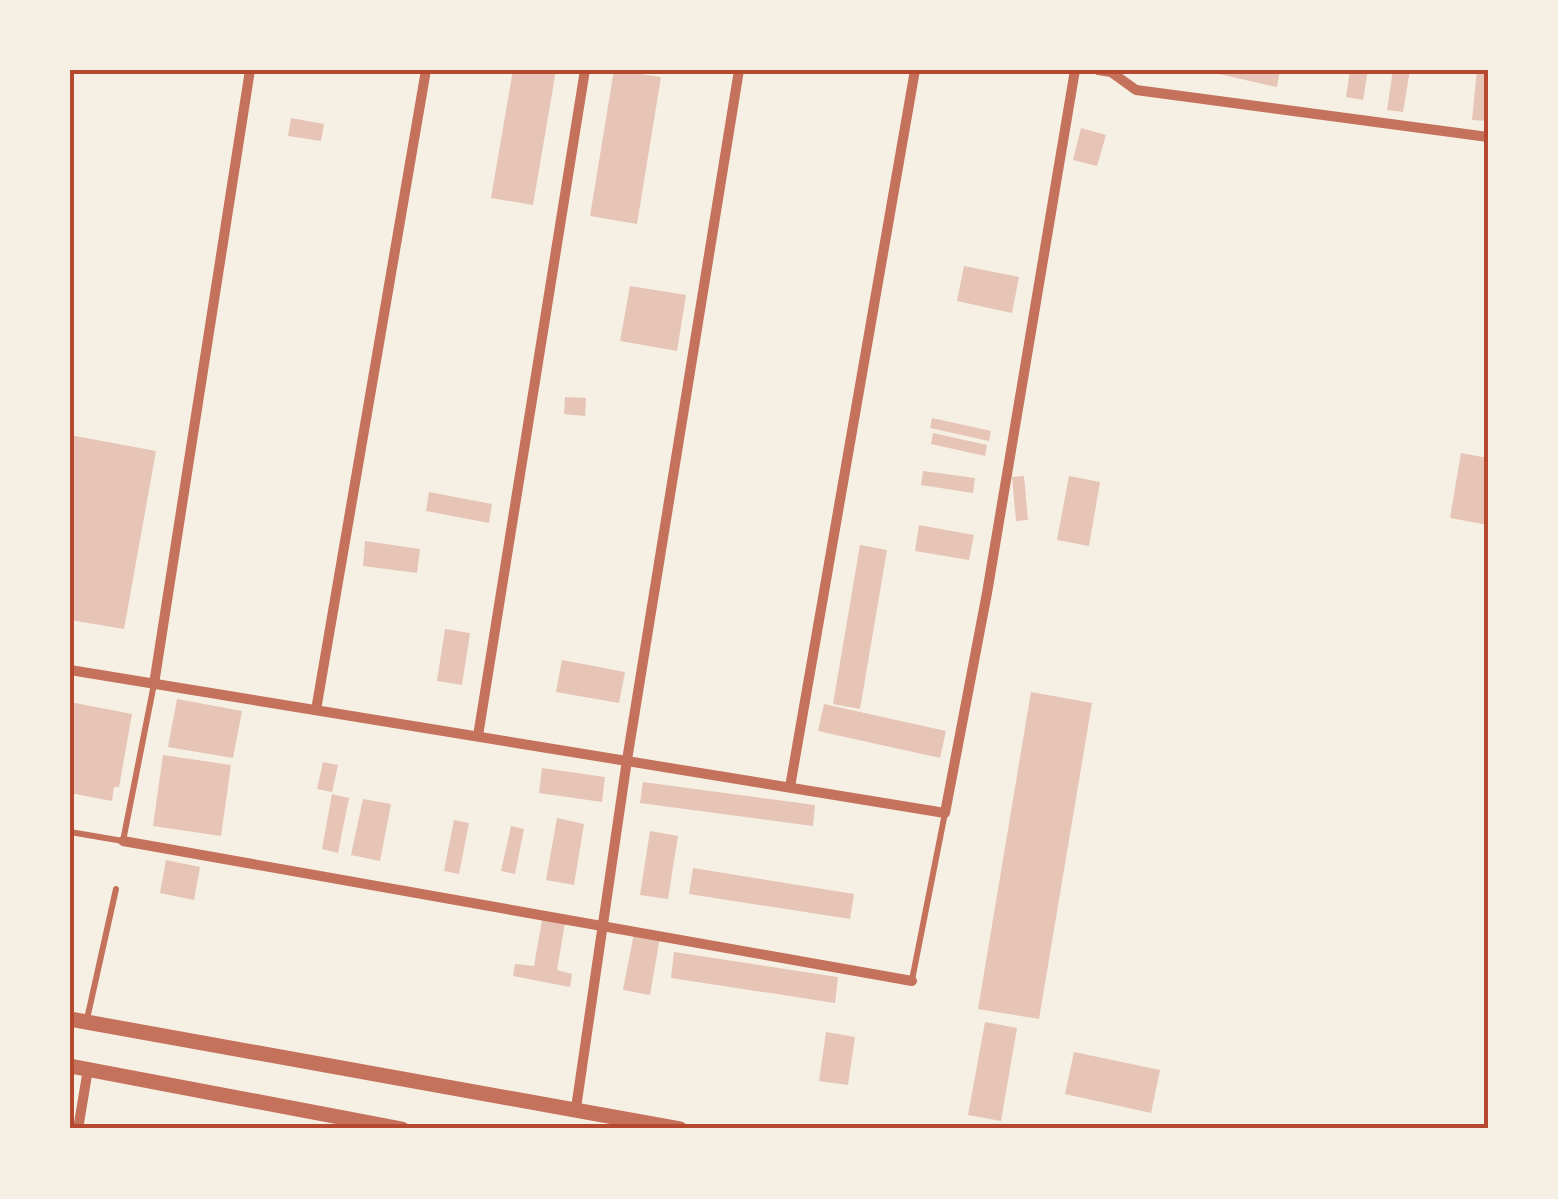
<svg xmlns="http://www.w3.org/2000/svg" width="1558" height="1199" viewBox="0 0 1558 1199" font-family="'DejaVu Sans',sans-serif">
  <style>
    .building { fill: #e6c5b7 }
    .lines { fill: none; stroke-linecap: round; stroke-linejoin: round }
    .service { stroke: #c5725c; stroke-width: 6 }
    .minor { stroke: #c5725c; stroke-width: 10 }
    .tertiary { stroke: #c5725c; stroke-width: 15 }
    .neatline { fill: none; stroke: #b5482f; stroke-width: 4 }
  </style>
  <rect width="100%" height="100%" fill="#f6efe4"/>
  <g class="building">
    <path d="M513 70H556L533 205 491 198Z"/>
    <path d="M614 70 661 77 637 224 590 216Z"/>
    <path d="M1201 70H1280L1277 87Z"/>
    <path d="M1350 70H1368L1363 100 1346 97Z"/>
    <path d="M1393 70H1410L1403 112 1387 110Z"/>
    <path d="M1477 70H1488L1487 121 1472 120Z"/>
    <path d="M291 118 324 124 321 141 288 136Z"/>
    <path d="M1081 128 1106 135 1097 166 1073 160Z"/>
    <path d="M964 266 1019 277 1012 313 957 301Z"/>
    <path d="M630 286 686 295 677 351 620 341Z"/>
    <path d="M565 397 586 398 585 416 564 414Z"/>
    <path d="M932 418 991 431 989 441 930 428Z"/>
    <path d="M933 433 987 445 985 456 931 444Z"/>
    <path d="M70 435 156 451 124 629 70 620Z"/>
    <path d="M1461 453 1488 458V525L1450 518Z"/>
    <path d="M923 471 975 478 973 493 921 485Z"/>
    <path d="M1024 476 1028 520 1016 521 1012 477Z"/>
    <path d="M1069 476 1100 482 1089 546 1057 540Z"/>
    <path d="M429 492 492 504 489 523 426 511Z"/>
    <path d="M919 525 974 535 969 560 915 551Z"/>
    <path d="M365 541 420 549 417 573 363 566Z"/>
    <path d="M860 545 887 550 860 709 833 704Z"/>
    <path d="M445 629 470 633 462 685 437 681Z"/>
    <path d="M562 660 625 672 619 703 556 692Z"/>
    <path d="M1031 692 1092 703 1039 1019 978 1009Z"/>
    <path d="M177 699 242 711 233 758 168 747Z"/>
    <path d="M70 702 132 714 119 787H114L112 801 70 793Z"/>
    <path d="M824 704 946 731 940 758 818 731Z"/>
    <path d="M163 755 231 765 221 836 153 826Z"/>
    <path d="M323 762 338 765 332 792 317 789Z"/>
    <path d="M542 768 605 777 602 802 539 793Z"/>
    <path d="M643 782 815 805 813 826 640 803Z"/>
    <path d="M332 794 349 798 338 853 322 849Z"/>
    <path d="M363 799 391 804 380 861 351 855Z"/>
    <path d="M557 818 584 824 574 885 546 880Z"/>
    <path d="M454 820 469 823 459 874 444 871Z"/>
    <path d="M511 826 524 829 515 874 501 871Z"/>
    <path d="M650 831 678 836 668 899 640 895Z"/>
    <path d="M166 860 200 867 194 900 160 893Z"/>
    <path d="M693 868 854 894 850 919 689 894Z"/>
    <path d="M542 920 565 923 557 970 572 974 570 987 513 976 515 964 534 966Z"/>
    <path d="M634 933 660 937 650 995 623 990Z"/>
    <path d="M674 952 838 977 835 1003 671 978Z"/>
    <path d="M985 1022 1017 1028 1001 1121 968 1115Z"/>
    <path d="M826 1032 855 1037 848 1085 819 1081Z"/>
    <path d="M1074 1052 1160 1070 1151 1113 1065 1094Z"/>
  </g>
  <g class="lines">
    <g class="service">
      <path d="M70 832 123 841 154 684"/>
      <path d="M912 980 945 813"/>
      <path d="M87 1019 116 889"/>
    </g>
    <g class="minor">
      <path d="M1098 70 1111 72 1136 90 1488 137"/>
      <path d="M70 670 945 813 987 593 1075 70"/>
      <path d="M154 684 250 70"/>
      <path d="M316 710 426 70"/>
      <path d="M478 736 585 70"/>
      <path d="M790 787 915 70"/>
      <path d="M123 841 912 981"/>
      <path d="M576 1108 627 760 739 70"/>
      <path d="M78 1129 88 1069"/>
    </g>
    <g class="tertiary">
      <path d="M70 1019 680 1129"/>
      <path d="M70 1066 402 1129"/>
    </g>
  </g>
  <rect width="1558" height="1199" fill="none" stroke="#f6efe4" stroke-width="145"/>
  <rect x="72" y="72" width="1414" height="1054" class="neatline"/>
</svg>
